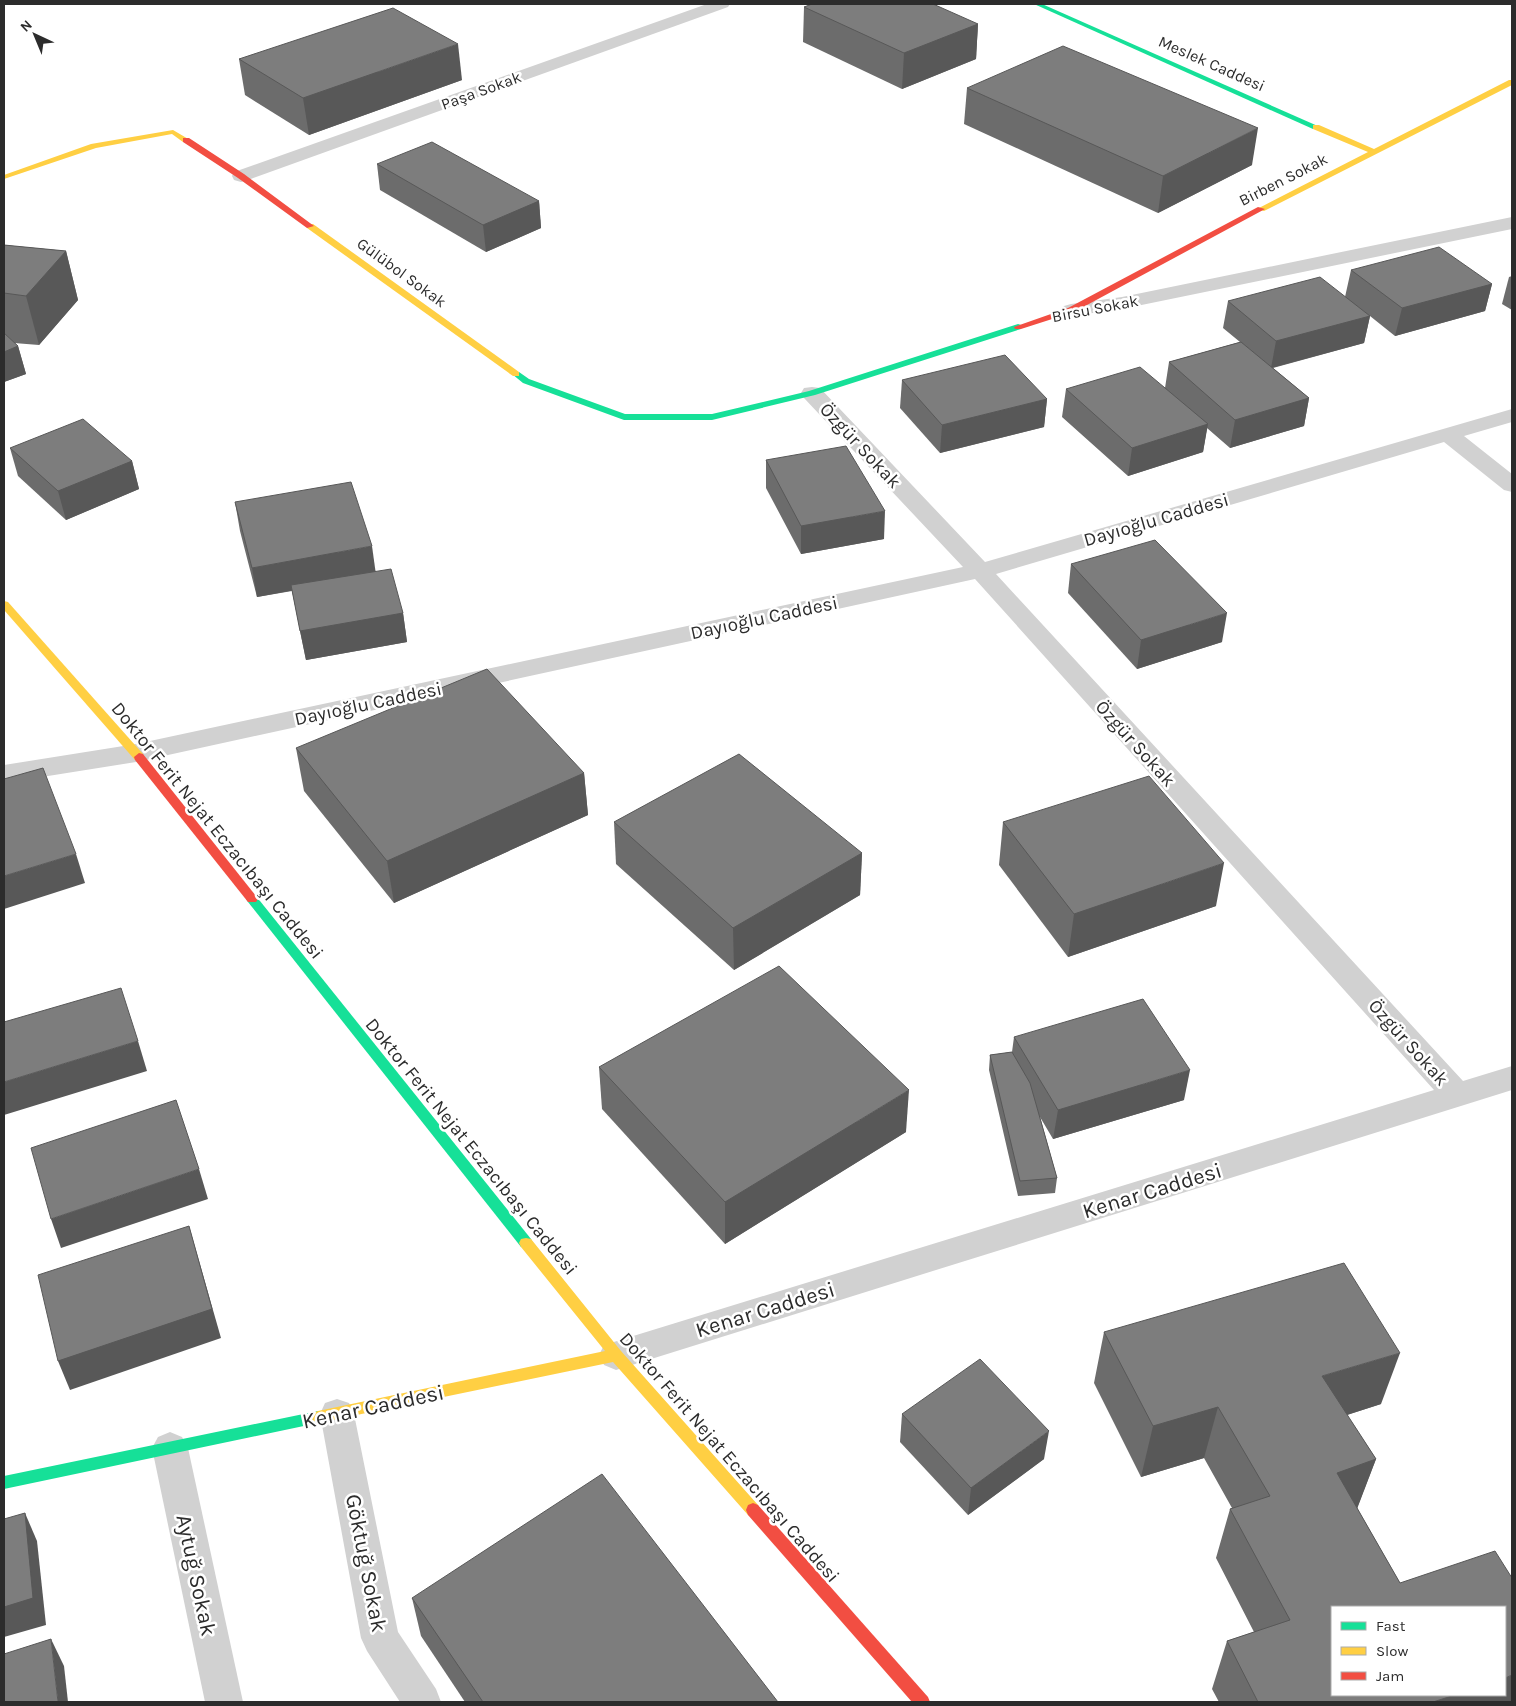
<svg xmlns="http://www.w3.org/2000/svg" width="1516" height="1706" viewBox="0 0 1516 1706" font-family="Karla,sans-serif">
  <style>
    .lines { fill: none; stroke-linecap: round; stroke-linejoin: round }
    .street { fill: #d1d1d1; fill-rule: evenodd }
    .fast { fill: #16e098; fill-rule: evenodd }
    .slow { fill: #ffcf43; fill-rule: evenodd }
    .jam { fill: #f24e42; fill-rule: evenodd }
    .wall { fill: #6c6c6c }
    .shaded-wall { fill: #585858 }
    .building { fill: #7d7d7d; stroke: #585858 }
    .labels { text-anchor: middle; stroke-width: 5; stroke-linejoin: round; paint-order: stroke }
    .far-street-label { font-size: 16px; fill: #2c2c2c; stroke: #fff }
    .street-label { font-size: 19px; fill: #2c2c2c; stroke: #fff }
    .near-street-label { font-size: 22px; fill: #2c2c2c; stroke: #fff }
  </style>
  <rect width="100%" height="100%" fill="#fff"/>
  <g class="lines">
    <g class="street">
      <path d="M707 4H730L728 7 248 180 241 182 234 180 232 176 234 172Z"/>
      <path d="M1512 217V229L1122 309 1071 316 1064 314 1061 310 1064 306 1071 304 1122 297Z"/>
      <path d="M812 387 820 388 985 562 1512 409V422L1464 436 1512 474V492L1504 490 1444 442 996 574 1463 1081 1512 1066V1090L616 1370 604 1365 599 1355 604 1345 1434 1090 975 579 136 762 4 783V765L136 744 963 567 804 398 801 393 804 388Z"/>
      <path d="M337 1399 349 1403 354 1414 398 1632 436 1689 441 1702H400L367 1651 361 1638 320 1414 325 1403Z"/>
      <path d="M170 1432 182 1437 188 1448 243 1702H205L152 1448 158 1437Z"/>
    </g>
    <g class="fast">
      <path d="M1034 4H1042L1320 127 1313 129Z"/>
      <path d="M1018 324 1021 325V329L815 395 712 420H624L523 383 512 374 513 372H519L529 379 625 414H712L809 391Z"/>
      <path d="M252 895 256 896 531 1239 533 1243 531 1247 526 1248 521 1247 248 902 246 899 248 896Z"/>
      <path d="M318 1411 323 1413 325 1417 323 1421 318 1423 4 1489V1476Z"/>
    </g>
    <g class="slow">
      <path d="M1509 80H1512V85L1264 211 1257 209 1368 152 1313 129V125H1319L1374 149Z"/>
      <path d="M173 130 190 140 183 142 172 134 96 148 4 179V175L91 144Z"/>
      <path d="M307 224H313L519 372V376H513L307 228Z"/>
      <path d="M4 601 8 602 143 754 144 757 143 760H135L4 610Z"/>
      <path d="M526 1238 531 1239 621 1351 758 1505 760 1510 758 1515 753 1517 748 1515 613 1362 318 1423 313 1421 311 1417 313 1413 318 1411 605 1351 521 1247 519 1243 521 1239Z"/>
    </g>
    <g class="jam">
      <path d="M183 138H189L244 174 314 226 307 228 238 178 183 142Z"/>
      <path d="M1258 207 1265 209 1074 312 1021 329H1015L1014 327 1068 308Z"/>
      <path d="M139 753 143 754 256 896 258 899 256 902H248L135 760 134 757Z"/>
      <path d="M753 1503 758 1505 928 1697 930 1702H912L748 1515 746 1510 748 1505Z"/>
    </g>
  </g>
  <g class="wall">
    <path d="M804 7 978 24 976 59 902 89 803 42Z"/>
    <path d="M239 59 462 80 309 135 245 95Z"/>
    <path d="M967 88 1252 165 1158 213 964 124Z"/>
    <path d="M377 164 539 201 541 228 486 252 380 190Z"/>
    <path d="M4 245 66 251 78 300 39 345 14 343 18 346 26 374 4 382Z"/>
    <path d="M1351 270 1492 284 1485 311 1395 336 1370 316 1364 343 1273 368 1309 398 1304 426 1230 448 1207 428 1203 452 1128 476 1062 417 1066 389 1165 388 1169 362 1240 342 1223 328 1228 301 1345 297Z"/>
    <path d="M1512 276V310L1502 304 1509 277Z"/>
    <path d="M902 380 1047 399 1044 427 940 453 900 408Z"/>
    <path d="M10 448 132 461 139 489 66 520 18 476Z"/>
    <path d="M766 460 884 539 801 554 766 488Z"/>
    <path d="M235 502 376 571 403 613 407 642 306 660 292 591 257 597 240 531Z"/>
    <path d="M1071 564 1222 642 1137 669 1068 593Z"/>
    <path d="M296 748 584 773 588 815 394 903 304 791Z"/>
    <path d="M614 822 862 853 860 895 734 970 616 864Z"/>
    <path d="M1003 822 1216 906 1068 957 999 865Z"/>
    <path d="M1014 1037 1184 1100 1053 1139 1040 1117 1057 1178 1055 1193 1018 1196 989 1070 990 1055 1012 1052Z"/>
    <path d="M599 1067 906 1132 725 1244 602 1109Z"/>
    <path d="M1104 1332 1381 1404 1347 1415 1376 1459 1357 1508 1400 1583 1512 1702H1219L1212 1689 1227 1641 1254 1632 1216 1558 1230 1509 1232 1508 1204 1458 1141 1477 1094 1383Z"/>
    <path d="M902 1414 1044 1459 968 1515 900 1442Z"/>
    <path d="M412 1598 778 1702H465L421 1636Z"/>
  </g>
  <g class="shaded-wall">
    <path d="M978 24 976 59 902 89 904 53Z"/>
    <path d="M458 44 462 80 309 135 303 98Z"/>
    <path d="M1258 128 1252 165 1158 213 1163 176Z"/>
    <path d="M539 201 541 228 486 252 483 225Z"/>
    <path d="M66 251 78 300 39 345 26 296Z"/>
    <path d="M1492 284 1485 311 1395 336 1402 308Z"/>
    <path d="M1370 316 1364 343 1271 368 1276 341Z"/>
    <path d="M18 346 26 374 4 382V352Z"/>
    <path d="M1309 398 1304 426 1230 448 1235 420Z"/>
    <path d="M1047 399 1044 427 940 453 942 425Z"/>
    <path d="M1208 424 1203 452 1128 476 1132 448Z"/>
    <path d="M132 461 139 489 66 520 58 491Z"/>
    <path d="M885 511 884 539 801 554V526Z"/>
    <path d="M372 546 376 575 257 597 252 568Z"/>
    <path d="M403 613 407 642 306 660 300 631Z"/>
    <path d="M1227 613 1222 642 1137 669 1141 640Z"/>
    <path d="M584 773 588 815 394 903 387 861Z"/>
    <path d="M862 853 860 895 734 970 733 928Z"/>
    <path d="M76 854 85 883 4 909V876Z"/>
    <path d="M1224 863 1216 906 1068 957 1074 914Z"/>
    <path d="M138 1041 147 1071 4 1115V1082Z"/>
    <path d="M1190 1070 1184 1100 1053 1139 1058 1110Z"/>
    <path d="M909 1090 906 1132 725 1244V1202Z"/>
    <path d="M199 1169 208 1199 61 1248 51 1219Z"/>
    <path d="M189 1226 221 1338 70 1390 58 1361Z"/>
    <path d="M1400 1353 1381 1404 1306 1428 1322 1376Z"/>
    <path d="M1218 1407 1204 1458 1141 1477 1153 1426Z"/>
    <path d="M1049 1431 1044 1459 968 1515 971 1488Z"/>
    <path d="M1376 1459 1357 1509 1337 1473Z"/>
    <path d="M25 1513 37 1541 46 1625 4 1637V1607Z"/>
    <path d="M51 1639 64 1666 68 1702H58Z"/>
    <path d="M1512 1675V1702H1433L1455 1695H1505V1678Z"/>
  </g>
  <g class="building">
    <path d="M812 4H933L978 24 904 53 804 7Z"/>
    <path d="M393 8 458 44 303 98 239 59Z"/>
    <path d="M1063 46 1258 128 1163 176 967 88Z"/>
    <path d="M432 142 539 201 483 225 377 164Z"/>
    <path d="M4 245 66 251 26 296 4 293Z"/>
    <path d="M1439 247 1492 284 1402 308 1351 270Z"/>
    <path d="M1320 277 1370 316 1276 341 1228 301Z"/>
    <path d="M4 333 18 346 4 352Z"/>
    <path d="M1241 342 1309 398 1235 420 1169 362Z"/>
    <path d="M1005 355 1047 399 942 425 902 380Z"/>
    <path d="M1140 367 1208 424 1132 448 1066 389Z"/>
    <path d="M83 419 132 461 58 491 10 448Z"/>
    <path d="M846 446 885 511 801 526 766 460Z"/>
    <path d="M351 482 372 546 252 568 235 502Z"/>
    <path d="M1155 540 1227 613 1141 640 1071 564Z"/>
    <path d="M391 569 403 613 300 631 291 585Z"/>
    <path d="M487 669 584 773 387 861 296 748Z"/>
    <path d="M739 754 862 853 733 928 614 822Z"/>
    <path d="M43 768 76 854 4 876V779Z"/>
    <path d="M1149 776 1224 863 1074 914 1003 822Z"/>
    <path d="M779 966 909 1090 725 1202 599 1067Z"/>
    <path d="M121 988 138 1041 4 1082V1022Z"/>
    <path d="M1143 999 1190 1070 1058 1110 1014 1037Z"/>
    <path d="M1012 1052 1030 1083 1057 1178 1020 1181 990 1055Z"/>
    <path d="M176 1100 199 1169 51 1219 31 1148Z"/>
    <path d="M189 1226 212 1309 58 1361 38 1275Z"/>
    <path d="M1344 1263 1400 1353 1322 1376 1376 1459 1337 1473 1400 1583 1495 1551 1512 1578V1675L1505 1678V1607H1332V1695H1455L1433 1702H1258L1227 1641 1290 1620 1230 1509 1270 1496 1218 1407 1153 1426 1104 1332Z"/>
    <path d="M980 1359 1049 1431 971 1488 902 1414Z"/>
    <path d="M602 1474 778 1702H483L412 1598Z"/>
    <path d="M25 1513 33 1598 4 1607V1519Z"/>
    <path d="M51 1639 58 1702H4V1654Z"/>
  </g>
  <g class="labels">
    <g class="far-street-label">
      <text transform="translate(1212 63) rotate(24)" y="6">Meslek Caddesi</text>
      <text transform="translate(481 90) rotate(-20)" y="6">Paşa Sokak</text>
      <text transform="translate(1283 179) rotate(-27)" y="6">Birben Sokak</text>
      <text transform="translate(402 272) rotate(36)" y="6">Gülübol Sokak</text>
      <text transform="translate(1095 308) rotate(-11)" y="6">Birsu Sokak</text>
    </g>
    <g class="street-label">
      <text transform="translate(861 445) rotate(47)" y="7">Özgür Sokak</text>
      <text transform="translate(1156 519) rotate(-16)" y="7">Dayıoğlu Caddesi</text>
      <text transform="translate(764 617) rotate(-12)" y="7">Dayıoğlu Caddesi</text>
      <text transform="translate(368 703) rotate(-12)" y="7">Dayıoğlu Caddesi</text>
      <text transform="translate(1136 743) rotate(48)" y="7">Özgür Sokak</text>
      <text transform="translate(218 830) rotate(51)" y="7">Doktor Ferit Nejat Eczacıbaşı Caddesi</text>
      <text transform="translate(1409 1042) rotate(48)" y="7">Özgür Sokak</text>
      <text transform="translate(472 1146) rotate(51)" y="7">Doktor Ferit Nejat Eczacıbaşı Caddesi</text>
      <text transform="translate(730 1457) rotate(49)" y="7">Doktor Ferit Nejat Eczacıbaşı Caddesi</text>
    </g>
    <g class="near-street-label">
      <text transform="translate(1152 1190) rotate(-17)" y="8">Kenar Caddesi</text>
      <text transform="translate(765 1309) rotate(-17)" y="8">Kenar Caddesi</text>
      <text transform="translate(373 1406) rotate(-12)" y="8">Kenar Caddesi</text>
      <text transform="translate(367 1563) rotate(79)" y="8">Göktuğ Sokak</text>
      <text transform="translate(197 1575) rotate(78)" y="8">Aytuğ Sokak</text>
    </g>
  </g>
  <rect width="1516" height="1706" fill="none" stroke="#2c2c2c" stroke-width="10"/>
  <rect x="1331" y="1606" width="175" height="90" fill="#ffffff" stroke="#ababab"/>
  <rect x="1341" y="1622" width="25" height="8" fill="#16e098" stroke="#ababab"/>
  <text x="1376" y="1631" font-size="15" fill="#2c2c2c">Fast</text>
  <rect x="1341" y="1647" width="25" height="8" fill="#ffcf43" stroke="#ababab"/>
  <text x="1376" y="1656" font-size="15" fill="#2c2c2c">Slow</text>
  <rect x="1341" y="1672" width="25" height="8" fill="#f24e42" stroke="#ababab"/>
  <text x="1376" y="1681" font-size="15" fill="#2c2c2c">Jam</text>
  <g transform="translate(35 35) rotate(316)" stroke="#ffffff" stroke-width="4" paint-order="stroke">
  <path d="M0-4L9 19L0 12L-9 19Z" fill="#2c2c2c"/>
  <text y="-8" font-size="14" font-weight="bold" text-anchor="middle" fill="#2c2c2c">N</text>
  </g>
</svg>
